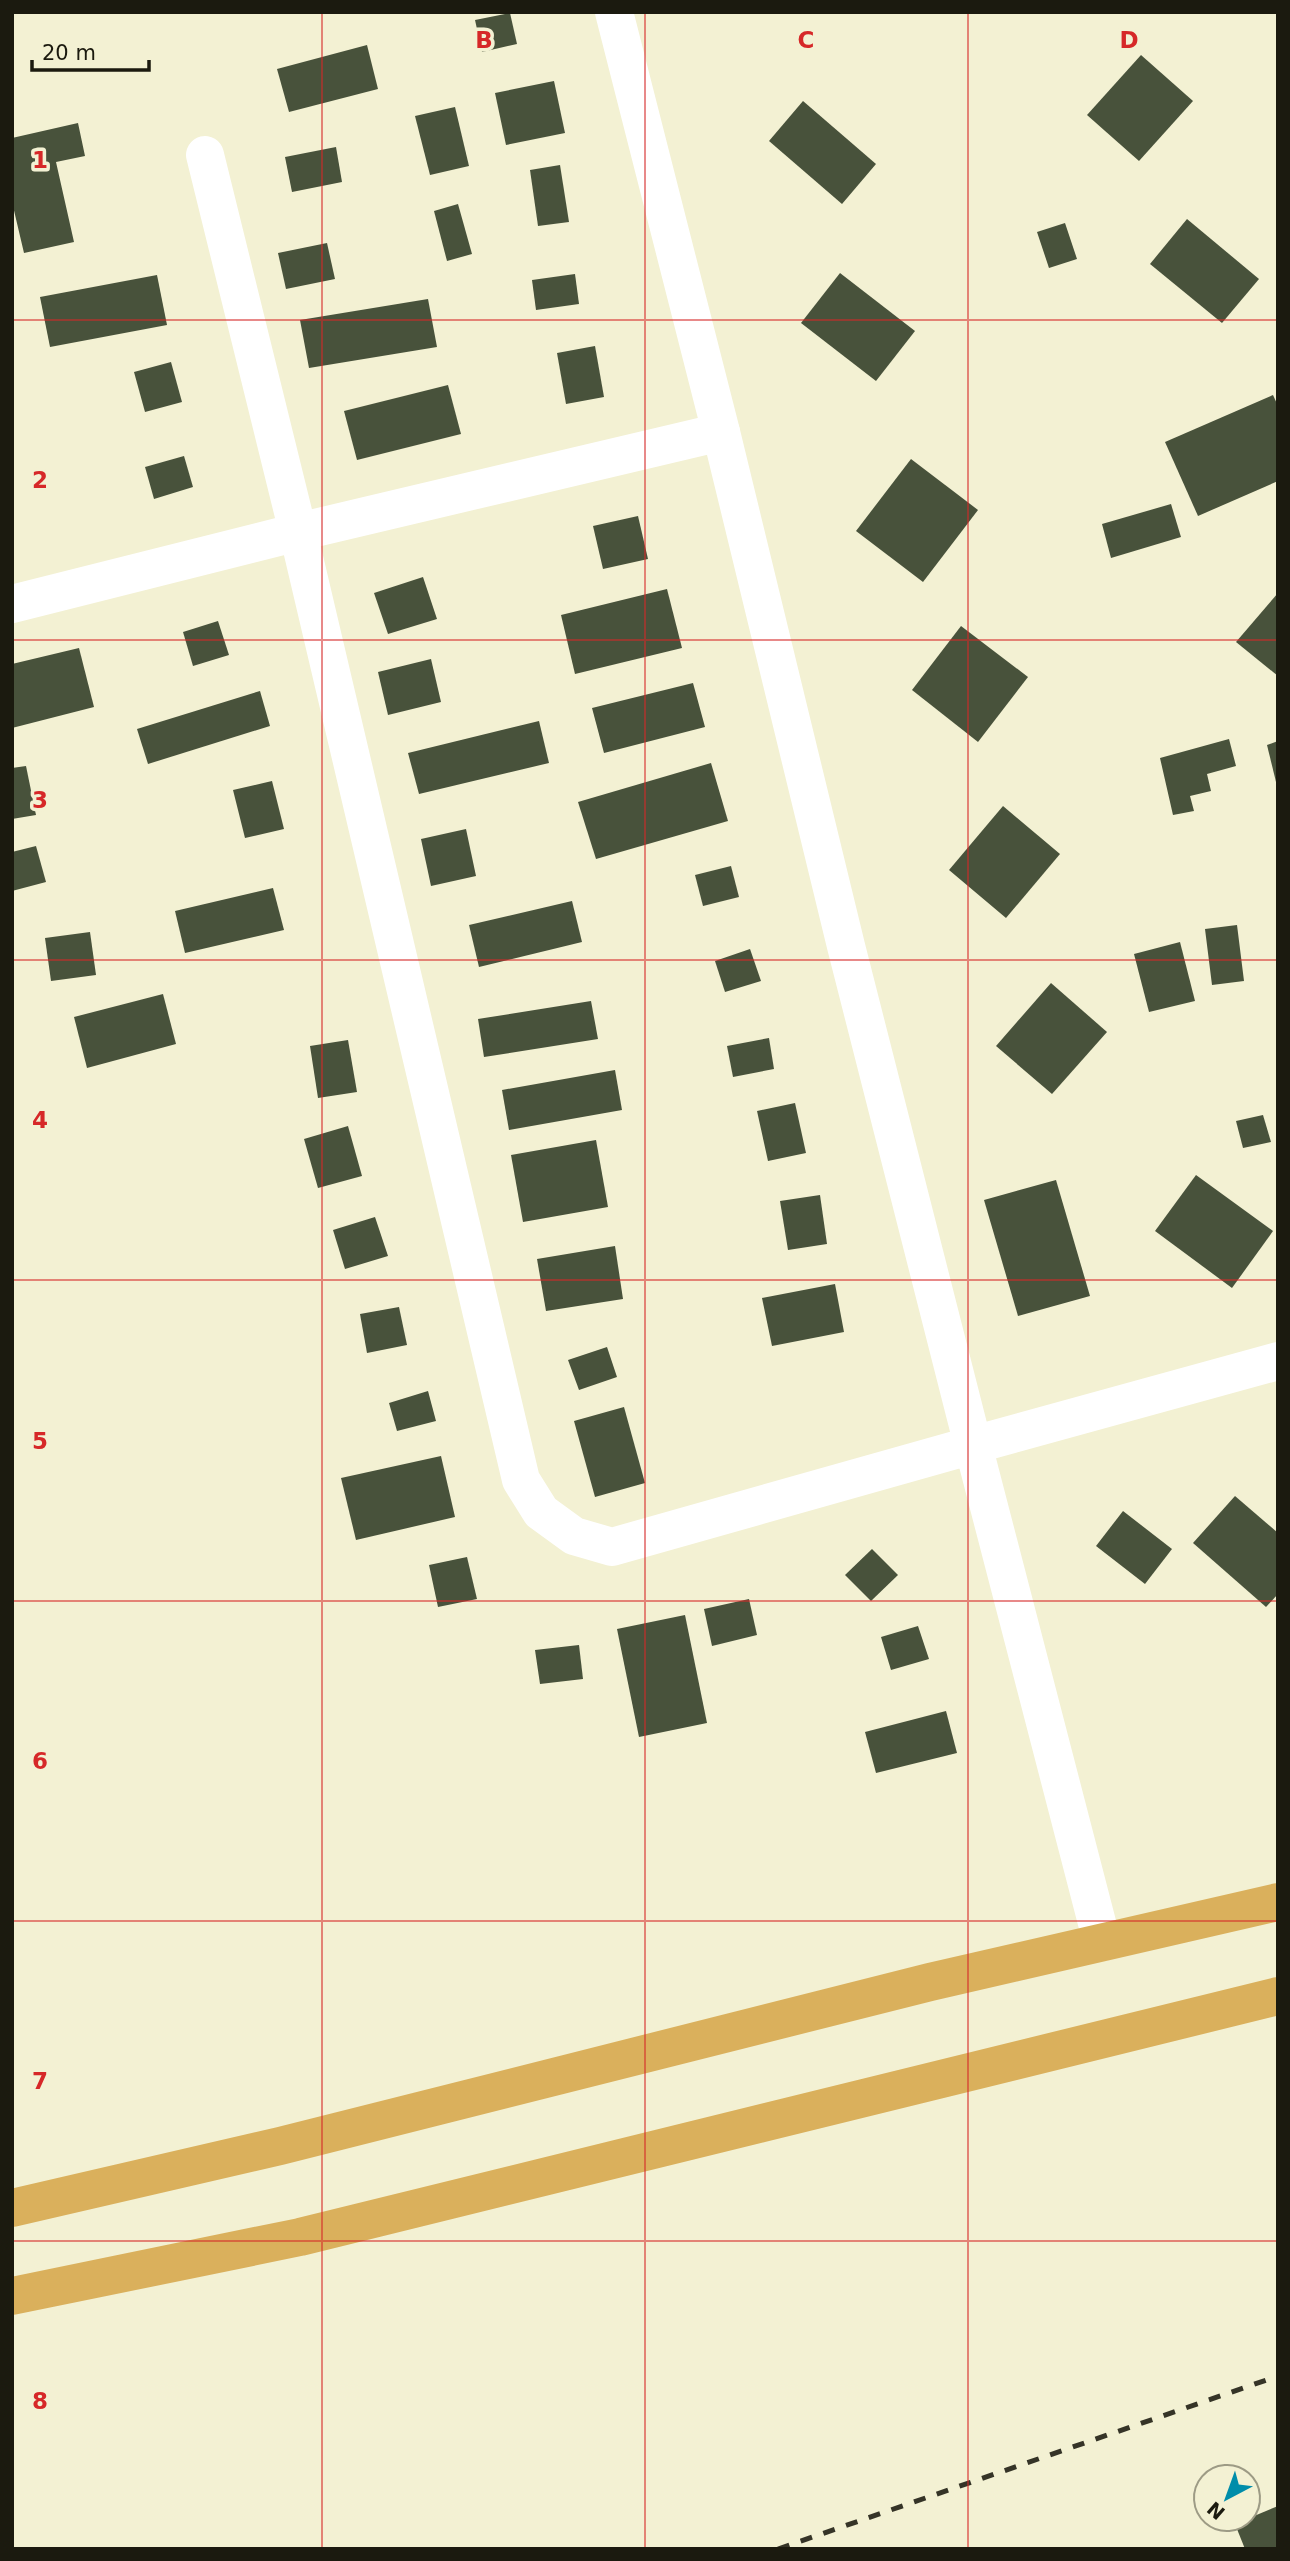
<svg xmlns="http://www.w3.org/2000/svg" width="1290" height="2561" viewBox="0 0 1290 2561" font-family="'DejaVu Sans',sans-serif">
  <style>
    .building { fill: #48523b }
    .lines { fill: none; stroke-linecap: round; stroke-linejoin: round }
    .minor { stroke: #fff; stroke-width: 38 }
    .trunk { stroke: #dab05c; stroke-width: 38 }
    .rail { stroke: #353427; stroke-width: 5; stroke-dasharray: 12 12; stroke-linecap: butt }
    .grid { fill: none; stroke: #d62828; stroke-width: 2; stroke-opacity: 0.55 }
    .grid-label { font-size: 23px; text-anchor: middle; font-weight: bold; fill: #d62828; stroke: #f3f1d3; stroke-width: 7; stroke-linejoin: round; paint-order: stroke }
  </style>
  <rect width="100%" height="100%" fill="#f3f1d3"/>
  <g class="building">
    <path d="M510 13 517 44 482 52 475 20Z"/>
    <path d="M367 45 378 89 289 112 277 69Z"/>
    <path d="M1141 55 1193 101 1139 161 1087 115Z"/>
    <path d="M554 81 565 133 506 145 495 93Z"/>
    <path d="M803 101 876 164 842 204 769 141Z"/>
    <path d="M455 107 469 166 430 175 415 116Z"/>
    <path d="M78 123 85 156 56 162 74 242 24 253 12 202V138Z"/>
    <path d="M336 147 342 182 292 192 285 157Z"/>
    <path d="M560 165 569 222 538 226 530 170Z"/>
    <path d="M458 204 472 254 447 261 434 211Z"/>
    <path d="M1187 219 1259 279 1222 323 1150 264Z"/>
    <path d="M1065 223 1077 259 1049 268 1037 232Z"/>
    <path d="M327 243 335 279 286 289 278 253Z"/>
    <path d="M840 273 915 331 876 381 801 323Z"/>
    <path d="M575 274 579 304 536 310 532 280Z"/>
    <path d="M157 275 167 325 50 347 40 297Z"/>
    <path d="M428 299 437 347 309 368 300 320Z"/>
    <path d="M595 346 604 397 566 404 557 353Z"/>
    <path d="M171 362 182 402 145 412 134 372Z"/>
    <path d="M448 385 461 434 357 460 344 411Z"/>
    <path d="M1273 395 1278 406V481L1198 516 1165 442Z"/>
    <path d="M184 456 193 487 154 499 145 467Z"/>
    <path d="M911 459 978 510 923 582 856 531Z"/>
    <path d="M1171 504 1181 537 1111 558 1102 524Z"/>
    <path d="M638 516 648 559 603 569 593 526Z"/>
    <path d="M423 577 437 619 388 634 374 593Z"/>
    <path d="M667 589 682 648 575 674 561 615Z"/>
    <path d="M1278 593V676L1236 642Z"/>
    <path d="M218 621 229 655 193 666 183 632Z"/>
    <path d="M961 626 1028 677 978 742 912 690Z"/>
    <path d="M79 648 94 707 12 728V664Z"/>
    <path d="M431 659 441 702 388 715 378 672Z"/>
    <path d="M693 683 705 727 604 753 592 708Z"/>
    <path d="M260 691 270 726 148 764 137 729Z"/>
    <path d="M539 721 549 763 419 794 408 753Z"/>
    <path d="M1229 739 1236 766 1207 774 1211 791 1190 796 1194 811 1173 815 1160 758Z"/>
    <path d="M1278 741V786H1277L1267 745Z"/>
    <path d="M711 763 728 821 596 859 578 802Z"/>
    <path d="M26 766 36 815 12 819V768Z"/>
    <path d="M272 781 284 829 245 838 233 790Z"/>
    <path d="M1003 806 1060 854 1006 918 949 870Z"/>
    <path d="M466 829 476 876 431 886 421 839Z"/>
    <path d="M36 846 46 882 12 891V852Z"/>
    <path d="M731 866 739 897 703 906 695 875Z"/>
    <path d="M273 888 284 930 185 953 175 911Z"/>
    <path d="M572 901 582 942 479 967 469 925Z"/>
    <path d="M1237 925 1244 981 1212 985 1205 929Z"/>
    <path d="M90 932 96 975 51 981 45 938Z"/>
    <path d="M1180 942 1195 1001 1149 1012 1134 954Z"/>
    <path d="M750 949 761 981 725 992 715 961Z"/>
    <path d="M1051 983 1107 1032 1052 1094 996 1046Z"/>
    <path d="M163 994 176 1044 87 1068 74 1017Z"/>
    <path d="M591 1001 598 1039 484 1057 478 1019Z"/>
    <path d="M769 1038 774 1069 733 1077 727 1046Z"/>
    <path d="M348 1040 357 1092 318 1098 310 1046Z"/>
    <path d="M615 1070 622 1110 509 1130 502 1090Z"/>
    <path d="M795 1103 806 1153 768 1161 757 1111Z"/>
    <path d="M1263 1115 1271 1142 1243 1148 1236 1121Z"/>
    <path d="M348 1126 362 1176 318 1188 304 1139Z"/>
    <path d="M596 1140 608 1207 523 1222 511 1155Z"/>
    <path d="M1196 1175 1273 1231 1232 1288 1155 1231Z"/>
    <path d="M1056 1180 1090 1296 1018 1316 984 1200Z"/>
    <path d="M820 1195 827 1244 788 1250 780 1201Z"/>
    <path d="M375 1217 388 1256 345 1269 333 1230Z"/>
    <path d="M615 1246 623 1299 546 1311 537 1259Z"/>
    <path d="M835 1284 844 1332 772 1346 762 1298Z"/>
    <path d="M399 1307 407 1345 367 1353 360 1314Z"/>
    <path d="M607 1347 617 1377 579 1390 568 1360Z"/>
    <path d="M428 1391 436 1421 397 1431 389 1403Z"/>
    <path d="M624 1407 645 1483 595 1497 574 1421Z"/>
    <path d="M441 1456 455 1517 356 1540 341 1478Z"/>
    <path d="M1235 1496 1278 1533V1594L1266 1607 1193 1543Z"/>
    <path d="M1123 1511 1172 1549 1145 1584 1096 1546Z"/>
    <path d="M872 1549 898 1575 871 1601 845 1575Z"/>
    <path d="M467 1557 477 1599 438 1607 429 1565Z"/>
    <path d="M749 1599 757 1635 712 1646 704 1609Z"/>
    <path d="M685 1615 707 1723 639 1737 617 1629Z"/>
    <path d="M918 1626 929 1659 891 1670 881 1637Z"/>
    <path d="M579 1645 583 1679 540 1684 535 1650Z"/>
    <path d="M946 1711 957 1753 876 1773 865 1732Z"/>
    <path d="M1278 2506V2549H1245L1235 2524Z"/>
  </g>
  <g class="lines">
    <g class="minor">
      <path d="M614 12 721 432 846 946 973 1445 1278 1361"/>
      <path d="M205 155 298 532 521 1480 541 1512 574 1536 612 1547 973 1445 1102 1942"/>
      <path d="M12 604 298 532 721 432"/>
    </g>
    <g class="trunk">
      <path d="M12 2208 280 2146 930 1982 1278 1902"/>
      <path d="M12 2296 300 2237 1278 1996"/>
    </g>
    <path class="rail" d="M778 2549 1278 2376"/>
  </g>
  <path class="grid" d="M322 12V2549M645 12V2549M968 12V2549M12 320H1278M12 640H1278M12 960H1278M12 1280H1278M12 1601H1278M12 1921H1278M12 2241H1278"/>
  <g class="grid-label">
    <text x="484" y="48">B</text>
    <text x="806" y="48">C</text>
    <text x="1129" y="48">D</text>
    <text x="40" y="168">1</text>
    <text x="40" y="488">2</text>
    <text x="40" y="808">3</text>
    <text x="40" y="1128">4</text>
    <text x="40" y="1449">5</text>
    <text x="40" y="1769">6</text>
    <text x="40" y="2089">7</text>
    <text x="40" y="2409">8</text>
  </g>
  <rect width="1290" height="2561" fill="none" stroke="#1b1a0f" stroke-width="28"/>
  <g transform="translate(1227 2498) rotate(221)"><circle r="33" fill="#f3f1d3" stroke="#9d9b85" stroke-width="2"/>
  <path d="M0-5L12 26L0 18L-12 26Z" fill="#008daa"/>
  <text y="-10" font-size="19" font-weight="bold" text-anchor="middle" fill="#1b1a0f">N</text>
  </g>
  <path d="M32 60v10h117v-10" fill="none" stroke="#1b1a0f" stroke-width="3.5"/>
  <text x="42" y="60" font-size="21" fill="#1b1a0f" stroke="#f3f1d3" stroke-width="5" paint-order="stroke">20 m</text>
</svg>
